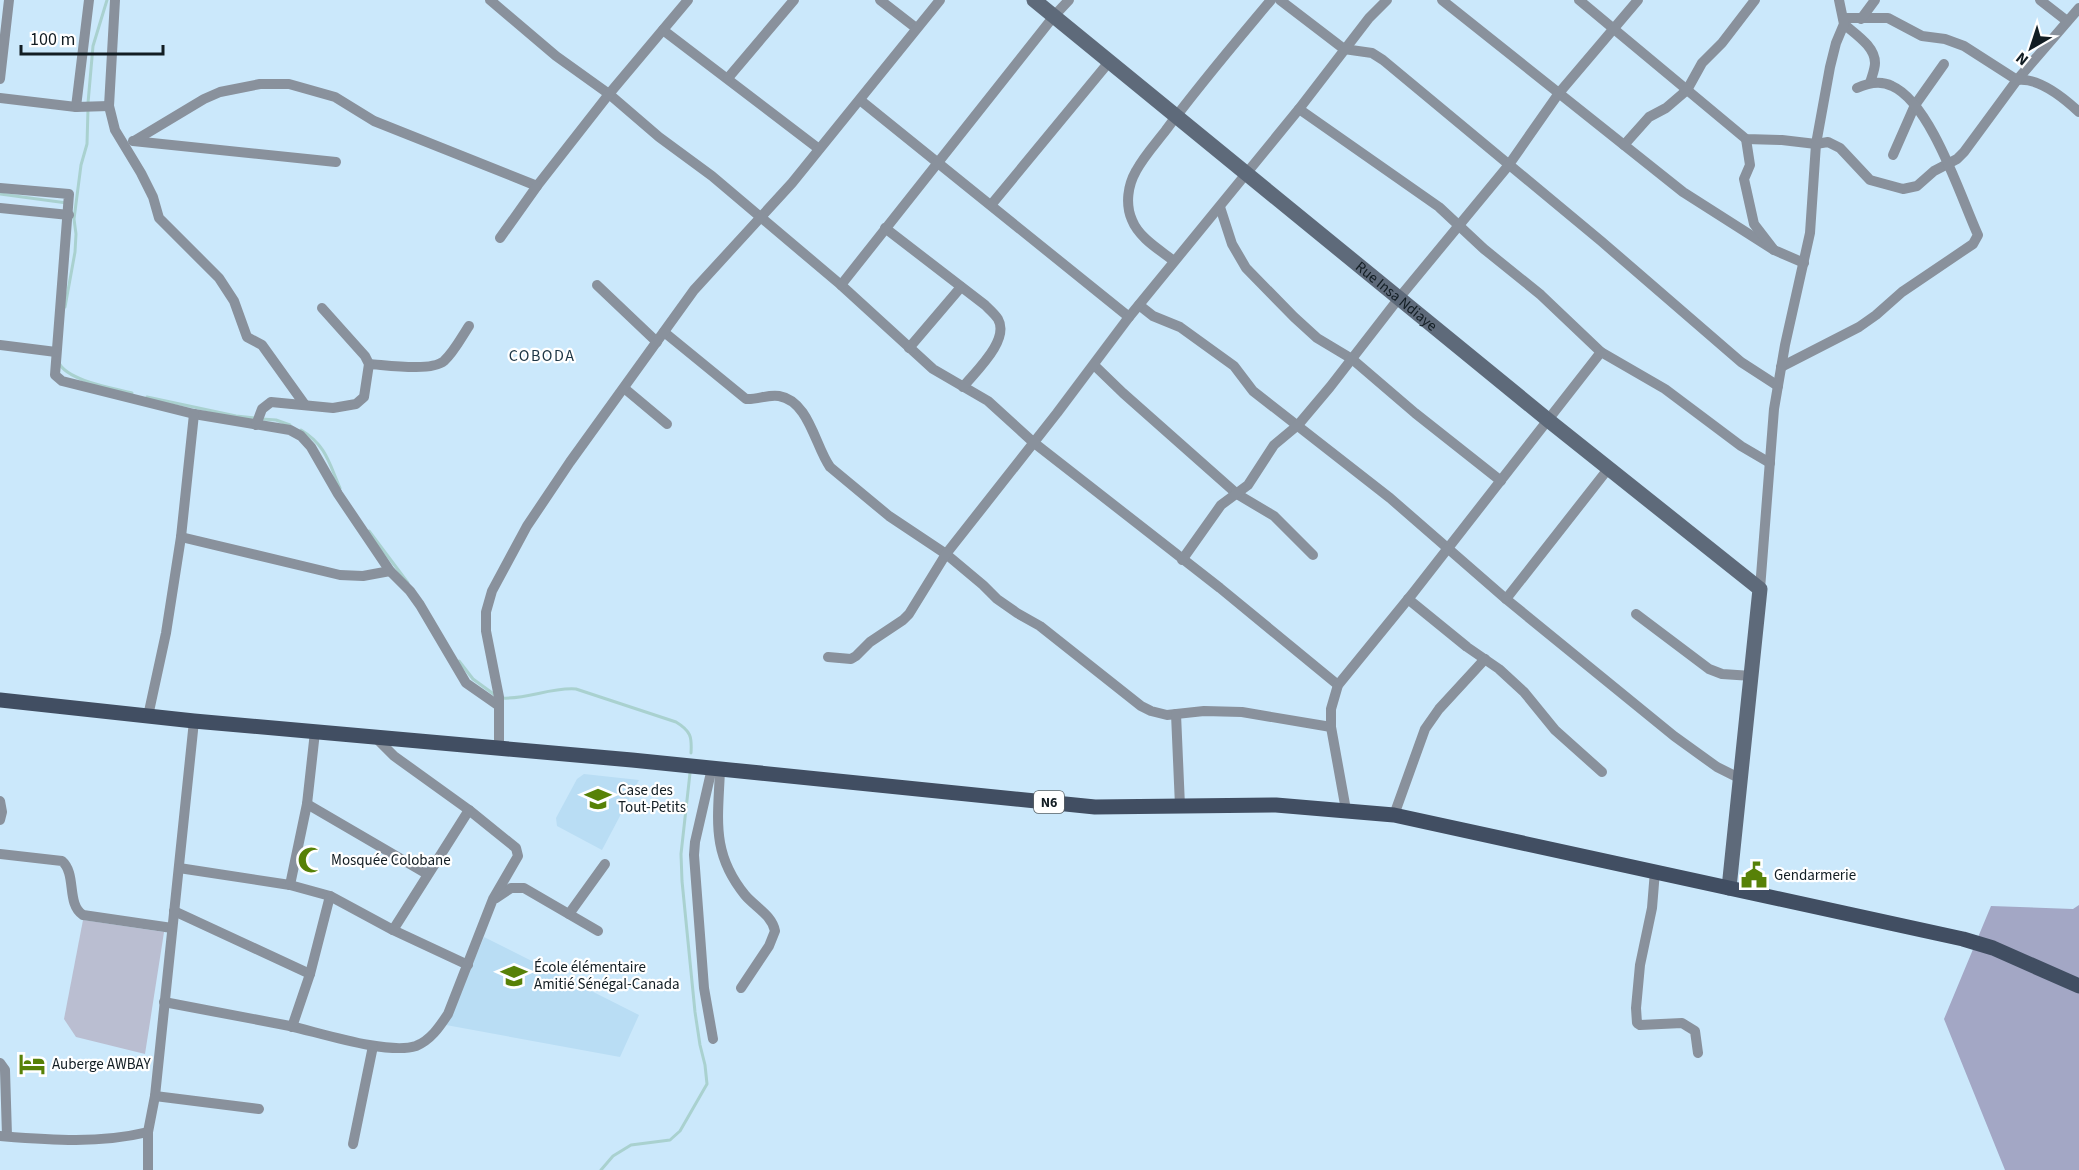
<svg xmlns="http://www.w3.org/2000/svg" width="2079" height="1170" viewBox="0 0 2079 1170" font-family="'Source Sans 3',sans-serif">
  <style>
    .built { fill: #b9ddf4 }
    .green { fill: #babed1 }
    .forest { fill: #a3a7c5 }
    .lines { fill: none; stroke-linecap: round; stroke-linejoin: round }
    .stream { stroke: #a9d1cf; stroke-width: 3 }
    .street { stroke: #89919c; stroke-width: 10 }
    .secondary { stroke: #5e6a7a; stroke-width: 15 }
    .primary { stroke: #414e62; stroke-width: 15 }
    .labels { text-anchor: middle; stroke-width: 4.5; stroke-linejoin: round; paint-order: stroke }
    .shield { fill: #fff; stroke: #596165; stroke-width: 1.5 }
    .shield-label { font-size: 14px; font-weight: bold; fill: #121d23 }
    .street-label { font-size: 15px; fill: #121d23; stroke: #fff }
    .poi-label { font-size: 15px; fill: #121d23; stroke: #fff; text-anchor: start }
    .neighbourhood-label { font-size: 16px; letter-spacing: 1.5px; fill: #1c3544; stroke: #fff }
  </style>
  <rect width="100%" height="100%" fill="#cbe8fb"/>
  <g class="built">
    <path d="M584 774 639 780 602 850 557 826 556 818 577 779Z"/>
    <path d="M484 937 639 1015 620 1057 446 1025Z"/>
  </g>
  <path class="green" d="M83 920 164 932 145 1054 76 1037 64 1019Z"/>
  <path class="forest" d="M2079 905V1170H2005L1944 1019 1991 906 2073 909Z"/>
  <g class="lines">
    <g class="stream">
      <path d="M88 103 93 46 107 0"/>
      <path d="M0 194 67 203"/>
      <path d="M65 307 75 252 76 234 74 219 81 165 87 144 88 109"/>
      <path d="M59 363C68 381 113 388 132 393"/>
      <path d="M147 397 236 416 255 418"/>
      <path d="M262 419 276 420 290 425"/>
      <path d="M301 430C326 445 329 463 340 488"/>
      <path d="M369 531 408 583"/>
      <path d="M459 661 473 679 495 695"/>
      <path d="M501 698C527 700 550 687 576 689L676 722C691 731 692 737 691 753"/>
      <path d="M601 1170 613 1156 631 1145 670 1140 680 1131 707 1084 705 1065 700 1045 695 1012 682 881 681 854 690 773"/>
    </g>
    <g class="street">
      <path d="M115 0 109 106 115 130 141 173 153 197 159 218 219 278 234 301 247 337 262 345 305 405"/>
      <path d="M490 0 556 56 609 94 659 137 712 176 841 285 933 369 988 401 1033 442 1220 588 1338 685"/>
      <path d="M880 0 916 28"/>
      <path d="M1280 0 1344 49 1372 53 1383 60 1601 241 1741 362 1778 386"/>
      <path d="M1442 0 1683 192 1774 250"/>
      <path d="M1579 0 1746 139 1782 140 1816 144 1828 142 1840 148 1870 180 1903 189 1917 186 1934 171 1957 159 1964 152 2017 80 2079 8"/>
      <path d="M2040 0 2067 21"/>
      <path d="M1843 18H1888L1922 36 1945 39 1964 46 2017 80C2039 77 2064 98 2079 112"/>
      <path d="M1861 19 1875 0"/>
      <path d="M1844 24C1855 34 1875 46 1875 63 1875 69 1872 76 1870 83"/>
      <path d="M663 30 819 149"/>
      <path d="M728 78 794 0"/>
      <path d="M0 79 9 0"/>
      <path d="M0 98 76 107 109 106"/>
      <path d="M860 100 1129 317"/>
      <path d="M76 107 89 0"/>
      <path d="M1299 109 1439 207 1484 249 1541 295 1601 352"/>
      <path d="M1746 139 1750 165 1744 179 1754 224 1774 250 1804 263"/>
      <path d="M133 141 336 162"/>
      <path d="M134 141 204 99 220 92 260 84H289L335 97 374 121 537 186 609 94 688 0"/>
      <path d="M1624 145 1649 117 1666 108 1687 90 1702 63 1722 43 1755 0"/>
      <path d="M1893 155 1915 105 1944 64"/>
      <path d="M0 188 69 194 55 375 62 381 194 414 290 430 301 436 311 447 338 494 390 571 410 591 420 605 466 683 499 706"/>
      <path d="M991 205 1109 62"/>
      <path d="M1220 207 1232 244 1246 268 1294 317 1317 338 1352 359 1415 413 1501 481"/>
      <path d="M0 208 69 215"/>
      <path d="M885 228 985 305C989 309 995 314 998 319 1010 340 976 371 963 387"/>
      <path d="M500 238 537 186"/>
      <path d="M1174 261C1160 250 1139 238 1132 220 1125 204 1128 185 1136 171 1144 156 1156 143 1166 130 1199 85 1235 43 1271 0"/>
      <path d="M597 285 657 342"/>
      <path d="M841 285 1054 16 1069 0"/>
      <path d="M1139 305 1153 316 1180 327 1234 366 1253 391 1390 498 1506 599 1674 736 1717 767 1741 779"/>
      <path d="M664 332 746 399C757 400 768 394 779 396 809 401 815 446 830 467L889 516 946 554 983 585 997 599 1017 613 1040 626 1141 706 1151 711 1167 715 1204 711 1242 712 1331 727"/>
      <path d="M0 345 56 352"/>
      <path d="M909 348 961 287"/>
      <path d="M369 364C386 365 431 372 444 361 454 352 461 338 469 326"/>
      <path d="M1094 365 1123 393 1237 494 1274 516 1313 555"/>
      <path d="M1781 367 1859 327 1876 315 1902 292 1973 244 1978 235C1961 198 1931 103 1892 86 1880 80 1868 83 1857 88"/>
      <path d="M624 388 667 424"/>
      <path d="M256 425 262 409 271 402 333 408 356 404 364 397 369 364 365 356 322 308"/>
      <path d="M181 537 340 575 363 576 390 571"/>
      <path d="M1182 560 1221 505 1248 485 1274 445 1298 425 1330 387 1399 298 1508 166 1559 93 1638 0"/>
      <path d="M1760 589 1774 409 1785 345 1810 233 1816 144 1830 67 1836 43 1844 24 1839 0"/>
      <path d="M1408 599 1467 647 1499 669 1524 692 1555 730 1602 772"/>
      <path d="M1506 599 1608 469"/>
      <path d="M1636 614 1709 669 1722 674 1752 676"/>
      <path d="M828 657 851 659 856 656 870 642 903 620 909 614 946 554 1057 413 1129 317 1299 109 1369 18 1387 0"/>
      <path d="M1176 714 1180 806"/>
      <path d="M148 716 166 633 181 537 194 414"/>
      <path d="M499 749V697L486 631V612L492 591 527 526 570 462 694 290 792 183 940 0"/>
      <path d="M712 768 695 842 694 855 704 988 713 1039"/>
      <path d="M720 770C718 820 711 853 745 895 755 907 772 915 775 931L769 946 741 988"/>
      <path d="M0 801 2 812 0 820"/>
      <path d="M307 804 427 874"/>
      <path d="M1346 810 1331 727V709L1338 685 1413 593 1601 352 1665 389 1741 446 1770 463"/>
      <path d="M1394 815 1425 729 1439 709 1485 659"/>
      <path d="M0 854 62 861C77 874 66 904 83 915L172 928"/>
      <path d="M179 868 290 885 330 896 393 930 468 965"/>
      <path d="M1655 871 1652 908 1640 965 1636 1008 1637 1023 1640 1025 1682 1023 1695 1031 1698 1053"/>
      <path d="M290 885 307 804 315 732"/>
      <path d="M496 898 511 888H524L598 931"/>
      <path d="M174 911 310 974"/>
      <path d="M569 914 605 864"/>
      <path d="M393 930 469 810"/>
      <path d="M164 1002C206 1010 248 1018 290 1026 321 1033 388 1055 416 1046 431 1040 440 1026 448 1014L493 899 518 856 516 848 469 810 394 756 375 737"/>
      <path d="M292 1027 310 974 330 896"/>
      <path d="M0 1063 5 1070 7 1136"/>
      <path d="M155 1096 259 1109"/>
      <path d="M0 1136C51 1140 98 1144 148 1132"/>
      <path d="M353 1144 373 1046"/>
      <path d="M148 1170V1132L155 1096 194 721"/>
    </g>
    <path class="secondary" id="s1" d="M1034 0 1548 420 1760 589 1729 888"/>
    <path class="primary" d="M0 700 194 721 632 760 1095 807 1276 805 1394 815 1963 939 1993 948 2079 986"/>
  </g>
  <defs>
    <g id="school-bare" transform="scale(2.07)"><path d="M0-5L7-2L0 1L-7-2ZM-4 1L0 2.5L4 1V4Q0 6-4 4Z" fill="#578107" stroke="#fff" stroke-width="2.5" paint-order="stroke"/></g>
    <g id="mosque-bare" transform="scale(2.07)"><path d="M3.5-4.9A6 6 0 1 0 3.5 4.9A5 5 0 1 1 3.5-4.9Z" fill="#578107" stroke="#fff" stroke-width="2.5" paint-order="stroke"/></g>
    <g id="civic-bare" transform="scale(2.07)"><path d="M-.6-6.5H3V-4.5H.6V-3L4-1V1h2V6H-6V1h2V-1L-.6-3ZM-1.2 2.5V6h2.4V2.5Z" fill="#578107" stroke="#fff" stroke-width="2.5" paint-order="stroke"/></g>
    <g id="hotel-bare" transform="scale(2.07)"><path d="M-6-4.5h1.5V1H6V5H4.5V3h-9V5H-6ZM-4 0a1.8 1.8 0 1 1 3.6 0ZM.5 0V-2.5h3Q6-2.5 6 0Z" fill="#578107" stroke="#fff" stroke-width="2.5" paint-order="stroke"/></g>
  </defs>
  <g fill-rule="evenodd">
    <use href="#school-bare" x="598" y="799"/>
    <use href="#mosque-bare" x="311" y="860"/>
    <use href="#civic-bare" x="1754" y="875"/>
    <use href="#school-bare" x="514" y="976"/>
    <use href="#hotel-bare" x="32" y="1064"/>
  </g>
  <g class="labels">
    <rect class="shield" x="1034" y="791" width="30" height="22" rx="4.5"/>
    <g class="shield-label">
      <text x="1049" y="807">N6</text>
    </g>
    <g class="street-label">
      <text dy="5" stroke="none"><textPath href="#s1" startOffset="468">Rue Insa Ndiaye</textPath></text>
    </g>
    <g class="poi-label">
      <text x="618" y="795">Case des<tspan x="618" dy="17">Tout-Petits</tspan></text>
      <text x="331" y="865">Mosquée Colobane</text>
      <text x="1774" y="880">Gendarmerie</text>
      <text x="534" y="972">École élémentaire<tspan x="534" dy="17">Amitié Sénégal-Canada</tspan></text>
      <text x="52" y="1069">Auberge AWBAY</text>
    </g>
    <g class="neighbourhood-label">
      <text x="542" y="361">COBODA</text>
    </g>
  </g>
  <g transform="translate(2031 48) rotate(219)" stroke="#ffffff" stroke-width="4.5" paint-order="stroke">
  <path d="M0-4.5L10 22L0 15L-10 22Z" fill="#121d23"/>
  <text y="-9" font-size="16" font-weight="bold" text-anchor="middle" fill="#121d23">N</text>
  </g>
  <path d="M21 45v9h142v-9" fill="none" stroke="#121d23" stroke-width="3"/>
  <text x="30" y="45" font-size="18" fill="#121d23" stroke="#ffffff" stroke-width="4.5" paint-order="stroke">100 m</text>
</svg>
